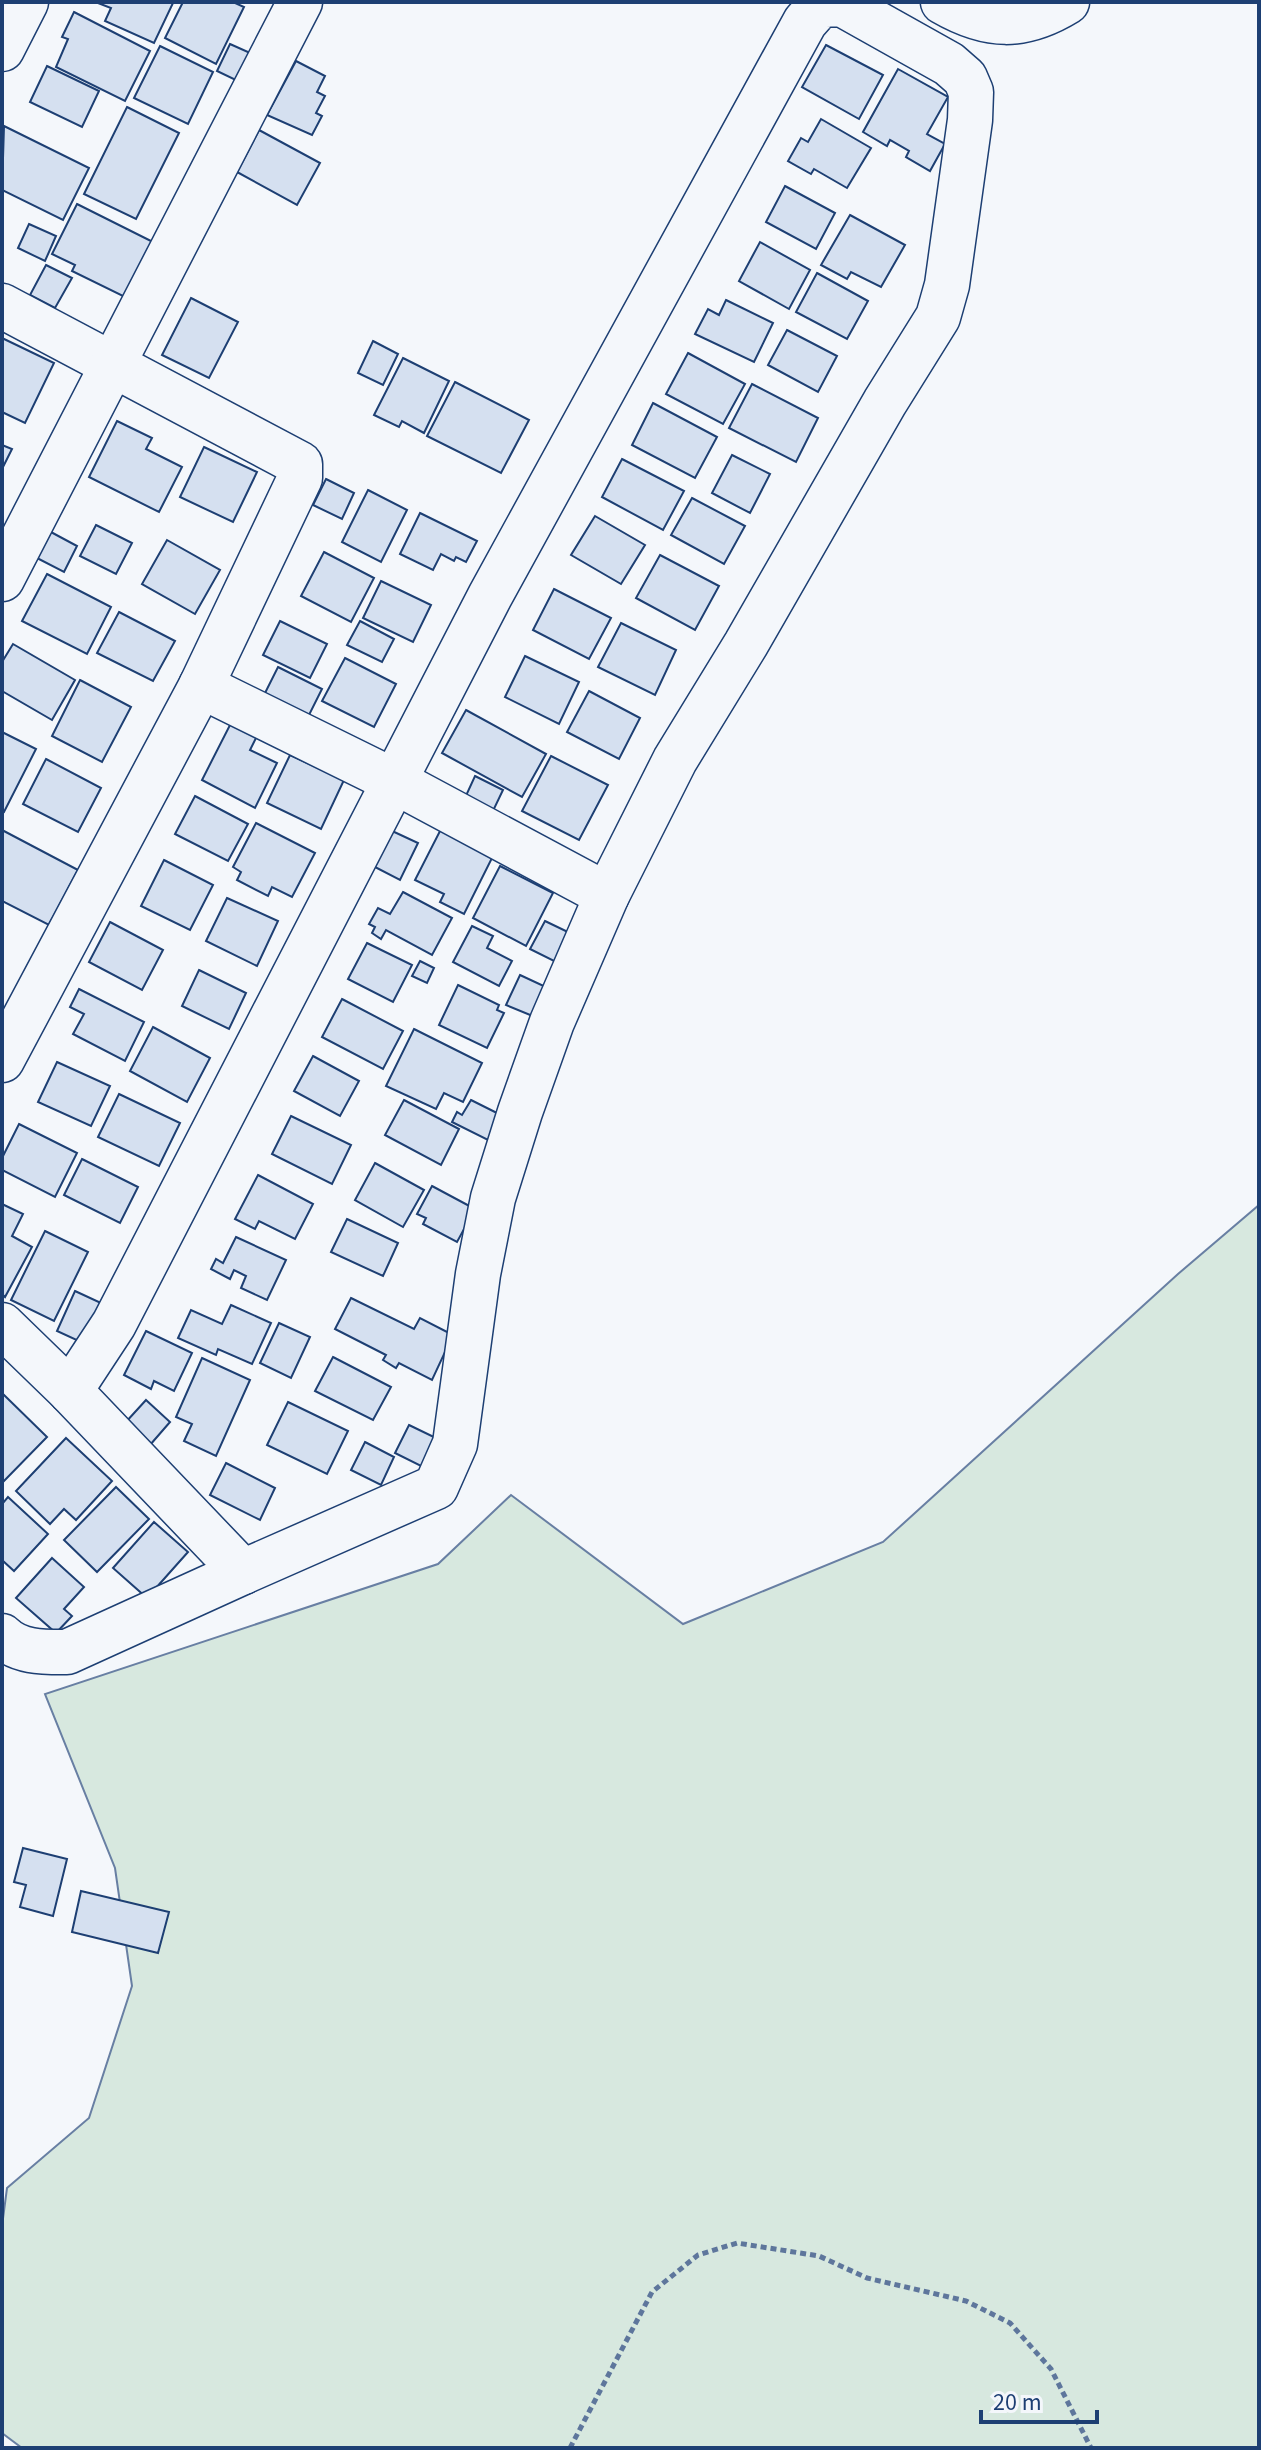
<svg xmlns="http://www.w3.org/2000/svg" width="1261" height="2450" viewBox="0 0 1261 2450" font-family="'Source Sans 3',sans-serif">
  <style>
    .green { fill: #d7e8df; stroke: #687fa3; stroke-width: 2 }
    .building { fill: #d5e0f0; stroke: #1d3f73; stroke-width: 2 }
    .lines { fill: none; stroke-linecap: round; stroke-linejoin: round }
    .minor-casing { stroke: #1d3f73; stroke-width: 47 }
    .path { stroke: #5e769c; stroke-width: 5; stroke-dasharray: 6 4; stroke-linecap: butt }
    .minor { stroke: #f4f7fb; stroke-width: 44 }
  </style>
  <rect width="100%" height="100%" fill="#f4f7fb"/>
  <path class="green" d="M1259 1205V2448H22L2 2433V2226L7 2188 89 2118 132 1986 115 1868 45 1694 438 1564 511 1495 683 1624 883 1542 1178 1274Z"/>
  <g class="building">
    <path d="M183 2H233L244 7 216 64 165 38Z"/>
    <path d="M98 3 171 2 173 3 154 43 105 21 111 8Z"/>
    <path d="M74 12 150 51 125 101 56 67 68 39 62 37Z"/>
    <path d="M230 44 257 56 244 84 217 71Z"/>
    <path d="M826 45 883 75 859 119 802 87Z"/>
    <path d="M160 46 213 72 188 124 134 98Z"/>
    <path d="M296 61 325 76 317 92 325 96 316 113 322 116 312 135 267 115Z"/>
    <path d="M47 66 99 91 82 127 30 102Z"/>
    <path d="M898 69 948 97 927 134 945 144 930 171 906 157 909 151 890 140 887 146 863 132Z"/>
    <path d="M127 107 179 133 136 219 84 194Z"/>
    <path d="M821 119 871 148 847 188 814 169 811 174 788 161 801 138 808 142Z"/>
    <path d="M4 126 89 168 63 220 2 190Z"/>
    <path d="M259 130 320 163 297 205 237 172Z"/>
    <path d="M785 186 835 213 816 249 766 222Z"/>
    <path d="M77 204 157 244 129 299 72 271 75 265 52 254Z"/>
    <path d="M850 215 905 245 881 287 851 272 847 279 821 265Z"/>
    <path d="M29 224 56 236 45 261 18 248Z"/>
    <path d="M760 242 810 270 789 309 739 281Z"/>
    <path d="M46 265 72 278 55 308 30 295Z"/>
    <path d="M817 273 868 301 847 339 796 312Z"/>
    <path d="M191 298 238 322 209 378 162 355Z"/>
    <path d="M726 300 773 323 754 362 695 334 708 309 719 315Z"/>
    <path d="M787 330 837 356 818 392 768 365Z"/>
    <path d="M2 338 54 363 25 423 2 412Z"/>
    <path d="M373 341 398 354 383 385 358 373Z"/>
    <path d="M688 353 745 384 723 424 666 394Z"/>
    <path d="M403 358 449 381 424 433 402 421 399 427 374 415Z"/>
    <path d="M455 382 529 420 501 473 427 436Z"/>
    <path d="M752 384 818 418 796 462 729 428Z"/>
    <path d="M653 403 717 437 695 478 632 445Z"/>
    <path d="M117 421 152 438 146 449 182 467 159 512 89 477Z"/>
    <path d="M2 445 12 449 2 469Z"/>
    <path d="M204 447 257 472 233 522 180 497Z"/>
    <path d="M732 455 770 474 750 513 712 493Z"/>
    <path d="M622 459 684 491 663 530 602 497Z"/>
    <path d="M326 479 354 493 342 519 313 505Z"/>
    <path d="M368 490 407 510 381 562 342 542Z"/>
    <path d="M692 498 745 526 724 564 671 535Z"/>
    <path d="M420 513 477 541 466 562 456 557 454 561 441 554 433 570 400 554Z"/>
    <path d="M595 516 645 545 621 584 571 555Z"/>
    <path d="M96 525 132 543 116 574 80 556Z"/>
    <path d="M49 531 77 546 64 572 35 557Z"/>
    <path d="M167 540 220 570 195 614 142 584Z"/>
    <path d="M324 552 374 578 351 622 301 596Z"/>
    <path d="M660 555 719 586 695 630 636 598Z"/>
    <path d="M47 574 111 607 87 654 22 621Z"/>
    <path d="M381 581 431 605 413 642 363 618Z"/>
    <path d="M554 589 611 618 589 659 533 630Z"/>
    <path d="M119 612 175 641 153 681 97 653Z"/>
    <path d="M280 621 327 644 310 678 263 655Z"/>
    <path d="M360 621 394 639 382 662 347 645Z"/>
    <path d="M621 623 676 650 655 695 598 667Z"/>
    <path d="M13 644 75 680 52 720 2 691V662Z"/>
    <path d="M525 656 579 682 559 724 505 697Z"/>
    <path d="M345 658 396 684 374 727 322 701Z"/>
    <path d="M278 667 322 689 307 719 263 697Z"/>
    <path d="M80 680 131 707 102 762 52 736Z"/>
    <path d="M589 691 640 718 619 759 567 732Z"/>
    <path d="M466 710 546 754 522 797 442 753Z"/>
    <path d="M231 723 257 736 250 750 277 763 255 808 202 780Z"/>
    <path d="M2 732 36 749 4 812 2 811Z"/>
    <path d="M290 755 344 780 321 829 267 803Z"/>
    <path d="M551 756 608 785 579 840 522 811Z"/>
    <path d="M46 759 101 788 78 832 23 804Z"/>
    <path d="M475 776 503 790 492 813 464 800Z"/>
    <path d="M195 796 248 824 228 861 175 834Z"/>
    <path d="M256 823 315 853 292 897 272 887 268 896 237 880 241 872 233 867Z"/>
    <path d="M441 829 493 856 464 914 440 902 444 894 415 880Z"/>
    <path d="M2 830 78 870 49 925 2 901Z"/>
    <path d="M390 830 418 843 400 880 373 866Z"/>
    <path d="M164 860 213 885 190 930 141 906Z"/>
    <path d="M500 866 553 893 526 946 473 918Z"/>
    <path d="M403 892 452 918 432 955 386 930 381 939 372 933 375 927 369 924 378 908 390 914Z"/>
    <path d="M227 898 278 921 257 966 206 941Z"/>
    <path d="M545 921 570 933 556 962 530 949Z"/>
    <path d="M110 922 163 950 142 990 89 962Z"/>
    <path d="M472 926 493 936 487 948 512 961 499 986 453 962Z"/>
    <path d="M367 943 412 965 393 1002 348 979Z"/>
    <path d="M420 961 434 968 427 983 412 976Z"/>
    <path d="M199 970 246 993 229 1029 182 1006Z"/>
    <path d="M520 975 548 988 535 1017 506 1005Z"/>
    <path d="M458 985 499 1005 497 1010 504 1013 487 1048 439 1025Z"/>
    <path d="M79 989 144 1022 125 1061 73 1034 84 1014 70 1007Z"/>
    <path d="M342 999 403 1031 383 1069 322 1037Z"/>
    <path d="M153 1027 210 1058 187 1102 130 1071Z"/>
    <path d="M414 1029 482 1063 463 1102 444 1093 436 1109 386 1086Z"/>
    <path d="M313 1056 359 1081 340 1116 294 1091Z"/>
    <path d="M57 1062 110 1086 91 1126 38 1102Z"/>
    <path d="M119 1094 180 1123 159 1166 98 1137Z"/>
    <path d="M404 1100 459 1129 441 1165 385 1135Z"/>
    <path d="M471 1100 501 1115 488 1140 452 1122 457 1112 462 1115Z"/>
    <path d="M291 1116 351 1145 332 1184 272 1154Z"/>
    <path d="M19 1124 77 1153 55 1197 2 1170V1158Z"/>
    <path d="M82 1159 138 1187 120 1223 64 1195Z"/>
    <path d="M375 1163 424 1190 403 1227 355 1200Z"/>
    <path d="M258 1175 313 1204 295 1239 259 1221 255 1229 235 1219Z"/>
    <path d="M432 1186 475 1209 457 1242 423 1224 426 1218 417 1214Z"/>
    <path d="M2 1204 23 1214 12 1236 32 1247 5 1297 2 1294Z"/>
    <path d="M347 1219 398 1243 383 1276 331 1252Z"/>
    <path d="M45 1231 88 1252 54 1321 11 1300Z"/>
    <path d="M236 1237 286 1260 267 1300 241 1288 246 1276 234 1270 230 1279 211 1269 216 1259 223 1263Z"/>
    <path d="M75 1291 101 1303 83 1343 57 1331Z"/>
    <path d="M351 1298 414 1329 420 1318 453 1335 432 1380 399 1363 396 1368 383 1360 386 1355 335 1329Z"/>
    <path d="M231 1305 271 1323 252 1364 218 1349 216 1355 178 1338 191 1310 222 1324Z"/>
    <path d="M279 1323 310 1337 291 1378 260 1363Z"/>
    <path d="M146 1331 192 1353 174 1391 154 1381 151 1389 124 1375Z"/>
    <path d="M333 1357 391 1387 373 1420 315 1391Z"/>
    <path d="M202 1358 250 1380 216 1456 184 1441 192 1424 176 1417Z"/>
    <path d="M2 1393 47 1437 2 1483Z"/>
    <path d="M146 1400 170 1422 150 1445 125 1423Z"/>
    <path d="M288 1402 348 1431 327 1474 267 1445Z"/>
    <path d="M409 1425 438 1439 425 1468 395 1453Z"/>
    <path d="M66 1438 112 1481 76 1520 64 1509 50 1524 16 1491Z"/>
    <path d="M365 1442 394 1457 381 1485 351 1470Z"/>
    <path d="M226 1463 275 1488 260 1520 210 1495Z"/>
    <path d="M116 1487 149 1519 97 1572 64 1540Z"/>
    <path d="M8 1497 48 1534 14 1571 2 1560V1504Z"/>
    <path d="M154 1522 188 1552 147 1598 113 1568Z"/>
    <path d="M52 1558 84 1587 64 1609 72 1616 56 1633 16 1598Z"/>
    <path d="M23 1848 67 1859 53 1916 20 1907 26 1885 14 1882Z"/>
    <path d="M81 1891 169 1912 158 1953 72 1932Z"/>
  </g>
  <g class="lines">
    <g class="minor-casing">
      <g id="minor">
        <path d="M943 2C988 28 1023 29 1067 2"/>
        <path d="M2 49 26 2"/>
        <path d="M2 306 300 464V478L201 686 2 1060"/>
        <path d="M2 579 300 2"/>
        <path d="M201 686 396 782 607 895"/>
        <path d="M2 1325 70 1391 243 1572 67 1652C45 1652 19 1653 2 1636"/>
        <path d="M70 1391 114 1324 490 596 805 22 820 5 842 4 949 64 965 78 971 92 970 120 947 285 938 317 885 402 746 644 675 760 607 895 552 1022 520 1112 493 1198 478 1274 455 1444 436 1487 243 1572"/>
      </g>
    </g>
    <path class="path" d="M570 2448 652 2292 698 2255 737 2243 819 2256 867 2278 966 2301 1010 2323 1051 2369 1091 2448"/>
    <use href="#minor" class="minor"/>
  </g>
  <rect width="1261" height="2450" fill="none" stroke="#1d3f73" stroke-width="8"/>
  <path d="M981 2410v12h116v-12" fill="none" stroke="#1d3f73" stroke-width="4"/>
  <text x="993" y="2410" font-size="24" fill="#1d3f73" stroke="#f4f7fb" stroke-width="6" paint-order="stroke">20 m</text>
</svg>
